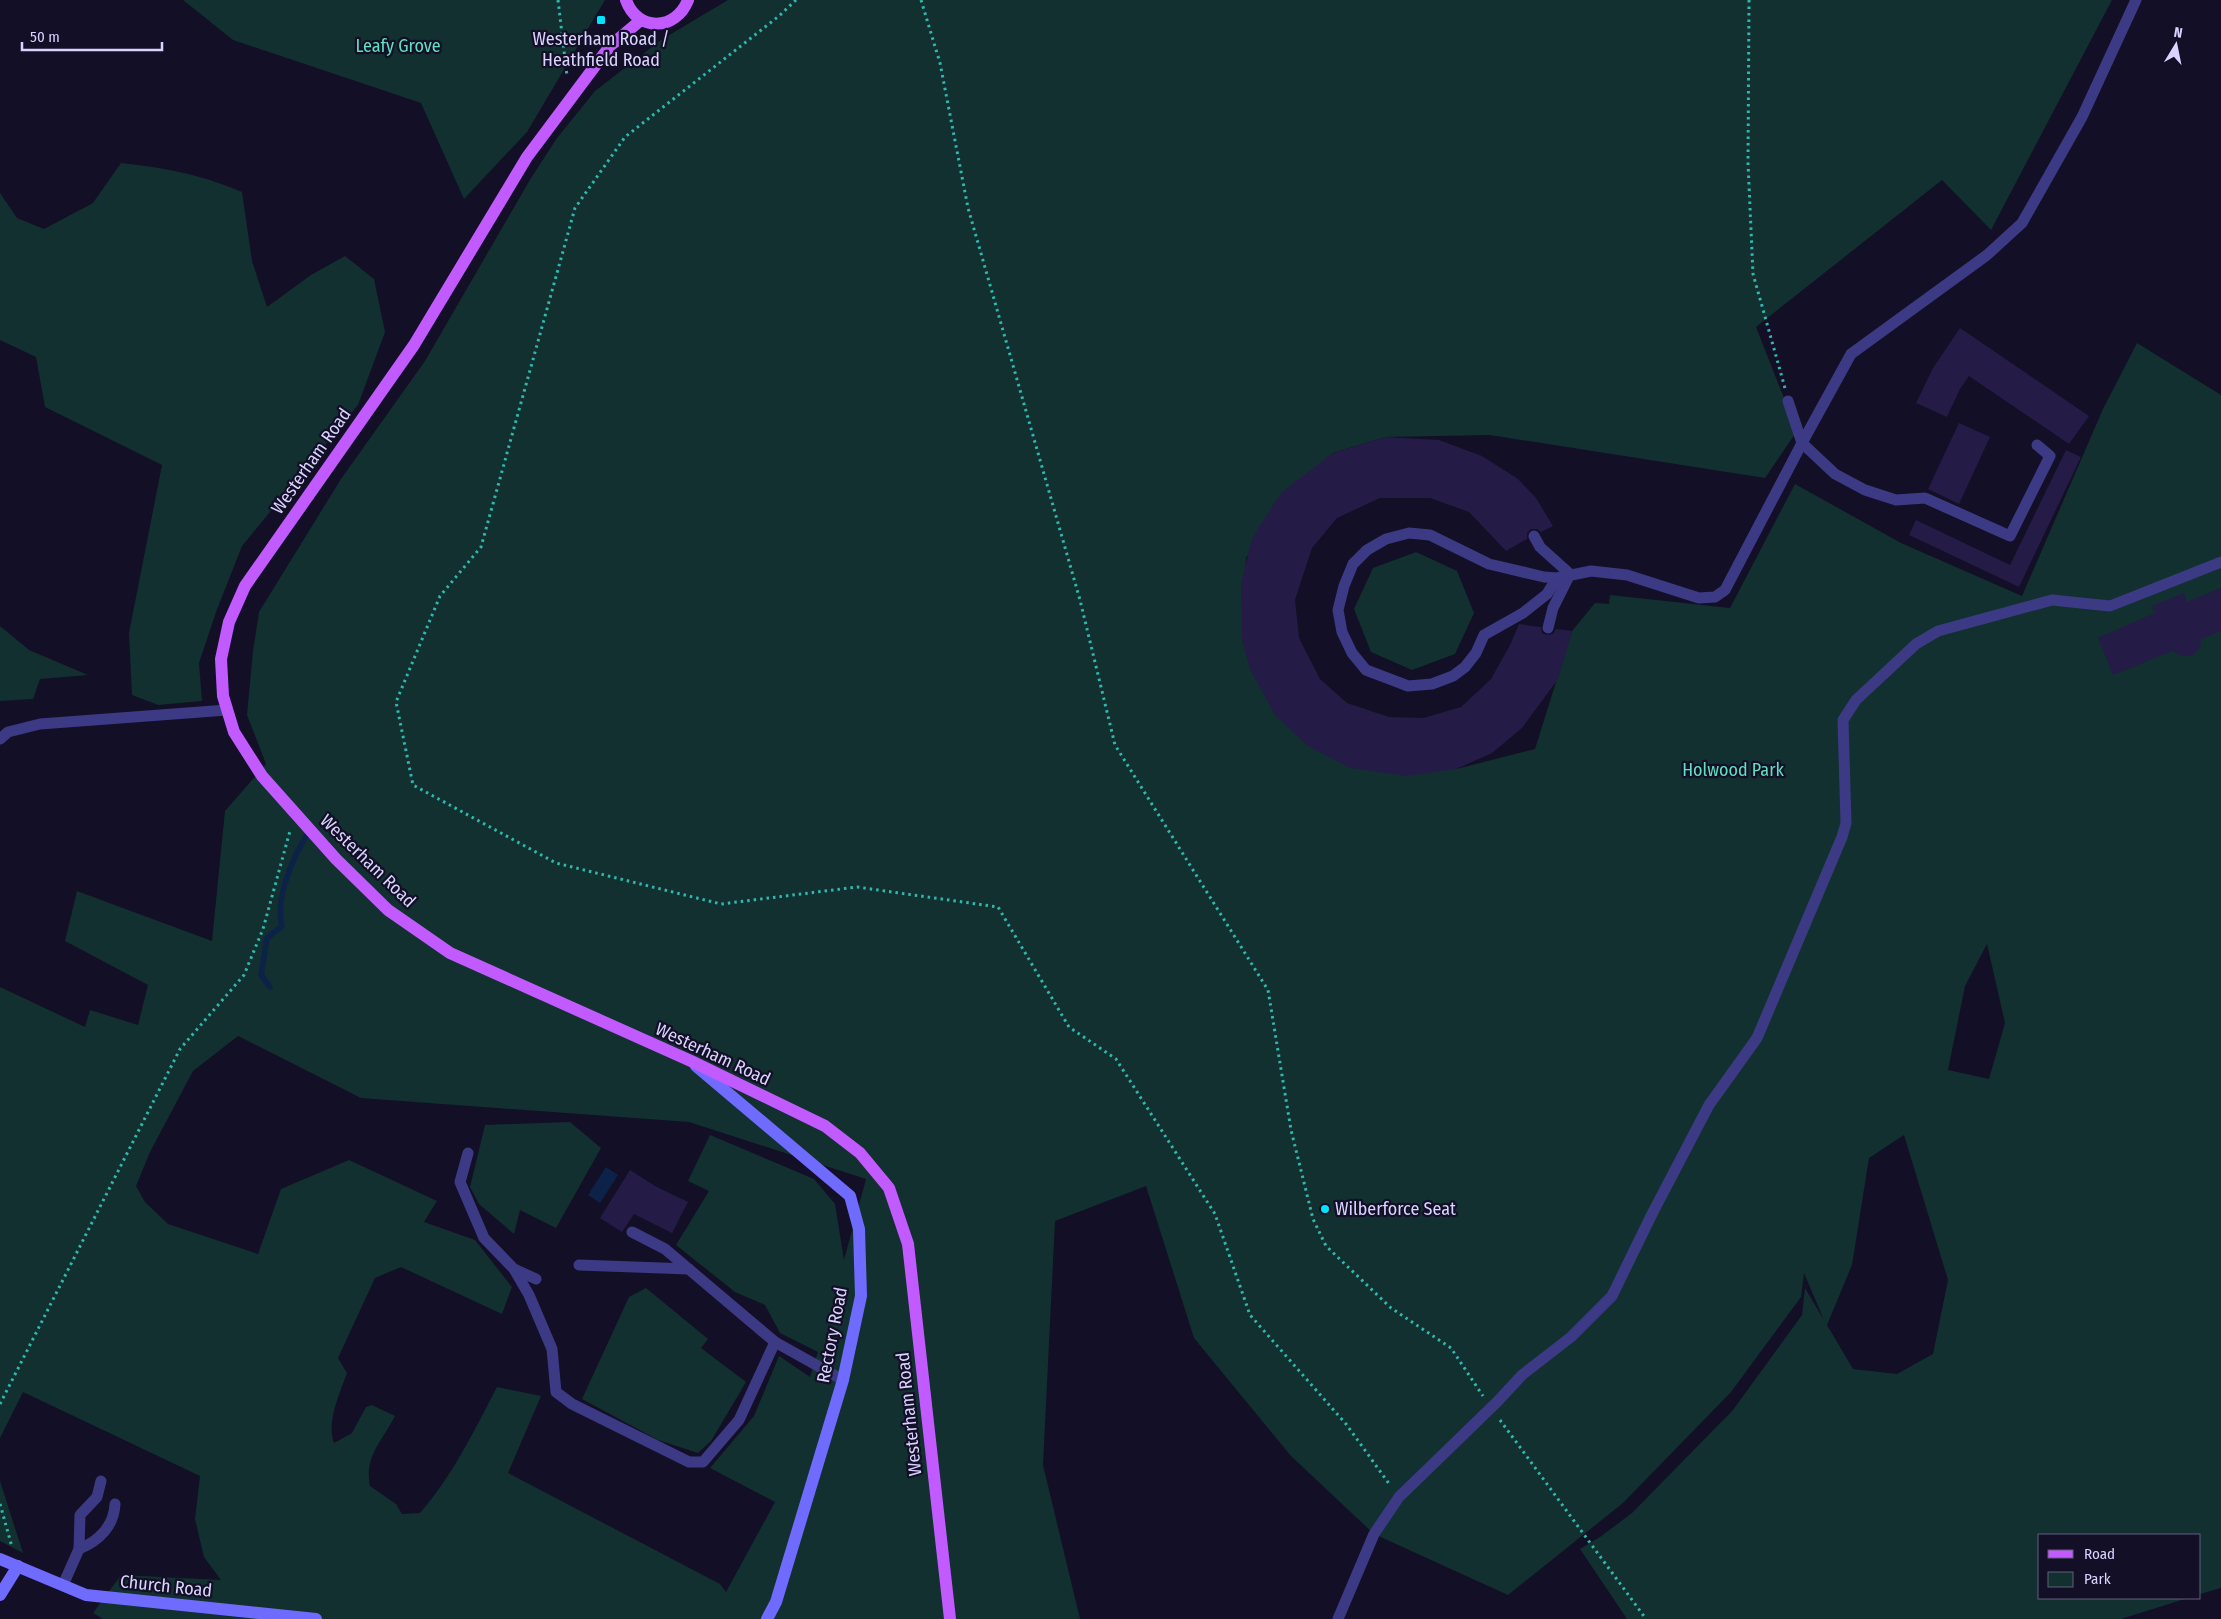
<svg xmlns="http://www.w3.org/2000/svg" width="2221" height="1619" viewBox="0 0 2221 1619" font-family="'Fira Sans Condensed',sans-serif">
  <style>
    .green { fill: #12302f; fill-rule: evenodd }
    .water { fill: #0c2248 }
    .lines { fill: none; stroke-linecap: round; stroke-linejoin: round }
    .stream { stroke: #0c2248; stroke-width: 5.5 }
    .building { fill: #241b47 }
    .path { stroke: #2fb8b0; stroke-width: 3; stroke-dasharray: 2.5 4; stroke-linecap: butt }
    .lane { stroke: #3d3a85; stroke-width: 11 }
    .secondary { stroke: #6f6bff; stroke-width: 12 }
    .primary { stroke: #c25bff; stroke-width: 12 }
    .poi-dot { fill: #00e5ff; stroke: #130f26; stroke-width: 2 }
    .labels { text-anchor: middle; stroke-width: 4.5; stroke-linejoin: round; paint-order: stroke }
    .poi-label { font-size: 18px; fill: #d9d4ff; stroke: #130f26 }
    .park-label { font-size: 18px; fill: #5fe0c0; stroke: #130f26 }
    .street-label { font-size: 18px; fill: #d9d4ff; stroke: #130f26 }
  </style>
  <rect width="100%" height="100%" fill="#130f26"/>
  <g class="green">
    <path d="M183 0H605L527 132 464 199 421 103 233 40Z"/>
    <path d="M728 0H2112L1991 230 1942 180 1756 327 1797 431 1765 478 1490 435 1386 437 1333 453 1246 558 1242 639 1275 715 1350 768 1456 769 1535 749 1572 631 1595 603 1609 604 1610 595 1730 608 1795 484 1901 543 2022 596 2103 409 2137 343 2221 395V1588L2200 1594V1535H2040V1598H2188L2121 1619H1627L1580 1549 1600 1537 1632 1513 1733 1410 1802 1315 1805 1288 1824 1320 1804 1273 1801 1297 1731 1392 1623 1503 1508 1595 1374 1534 1291 1456 1194 1338 1146 1186 1055 1221 1043 1465 1080 1619H103L93 1613 121 1575 221 1580 204 1557 195 1519 200 1476 23 1392 0 1438V987L85 1027 90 1010 138 1025 148 985 65 941 77 891 212 941 225 811 266 764 247 715 253 651 259 612 341 479 425 361 531 178 557 138 595 91 661 40ZM1987 944 2005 1023 1989 1079 1948 1070 1965 986ZM238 1036 361 1098 689 1122 866 1179 844 1260 835 1204 814 1179 710 1135 688 1181 709 1191 676 1245 735 1292 765 1305 780 1333 818 1352 810 1377 779 1356 754 1416 710 1468 775 1502 726 1592 720 1584 508 1473 541 1396 497 1387C474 1431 453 1475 420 1513L402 1514 396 1504 370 1486C364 1456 382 1442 395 1416L372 1405 366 1407 352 1433 334 1443C326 1422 340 1393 347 1373L338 1358 375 1278 401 1267 502 1314 512 1287 475 1240 424 1222 437 1201 349 1160 281 1189 258 1254 168 1224 145 1202 136 1186 150 1152 193 1071ZM1904 1135 1948 1280 1933 1354 1897 1374 1853 1369 1827 1325 1852 1265 1869 1158Z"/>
    <path d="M121 163C166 168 199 174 242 192L252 261 267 307 311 275 345 256 374 279 385 332 358 405 242 546 216 612 199 663 202 701 158 705 132 695 129 633 162 465 45 407 36 357 0 340V193L17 218 44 229 93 203Z"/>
    <path d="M1416 552 1457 571 1474 613 1455 654 1412 670 1371 652 1354 609 1373 568Z"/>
    <path d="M0 626 29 650 88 675 40 679 33 699 0 701Z"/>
    <path d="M570 1122 601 1148 556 1228 520 1210 514 1234 479 1204 470 1187 485 1125Z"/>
    <path d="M646 1288 708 1339 701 1348 746 1382 711 1441 698 1453 658 1440 582 1399 629 1297Z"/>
    <path d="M0 1481 23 1553 0 1541Z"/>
  </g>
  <path class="water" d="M606 1167 618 1175 600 1203 588 1195Z"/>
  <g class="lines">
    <path class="stream" d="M270 987 261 975 267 938 282 926C275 898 293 857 308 833"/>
  </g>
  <g class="building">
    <path d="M1960 328 2089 416 2069 444 1969 376 1960 389 1947 417 1916 403 1933 368Z"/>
    <path d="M1959 423 1990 437 1959 504 1928 489Z"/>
    <path d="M1386 437 1439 440 1482 456 1518 479 1536 498 1553 526 1541 532 1537 529H1531L1527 533V539L1506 551 1469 512 1430 498H1380L1337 518 1312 548 1295 600 1299 638 1320 679 1347 703 1389 717 1423 718 1461 707 1491 679 1510 645 1519 624 1541 627 1542 633 1547 635 1553 634 1556 629 1572 631 1558 679 1522 728 1492 753 1456 769 1407 776 1350 768 1308 746 1275 715 1250 669 1242 639 1241 584 1252 538 1282 492 1333 453Z"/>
    <path d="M2066 450 2081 457 2019 587 1909 535 1916 520 2010 565Z"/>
    <path d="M2221 588V631L2201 639 2200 648 2193 655 2182 656 2172 651 2113 675 2098 638 2155 613 2152 606 2184 593 2187 602Z"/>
    <path d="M630 1170 655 1186 688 1202 672 1233 634 1214 622 1232 600 1218Z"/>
  </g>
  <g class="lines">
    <g class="path">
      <path d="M558 0 567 76"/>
      <path d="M796 0 779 16 625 137 575 208 481 547 440 596 396 702 413 785 556 863 721 904 857 887 998 907 1069 1027 1116 1059 1215 1214 1250 1315 1346 1424 1390 1485"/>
      <path d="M921 0 940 63 968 208 1080 600 1115 745 1268 990 1291 1130 1313 1219 1326 1246 1391 1308 1451 1348 1483 1396"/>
      <path d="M1749 0 1748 163 1753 274 1785 388"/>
      <path d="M0 1404 180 1049 244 975 263 929 290 831"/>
      <path d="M1500 1420 1646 1619"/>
      <path d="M0 1504 12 1547"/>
    </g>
    <g class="lane">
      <path d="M1788 401 1802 443 1835 474 1865 490 1896 500 1925 498 2010 536 2050 456 2037 445"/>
      <path d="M1534 536 1540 547 1570 574 1553 608 1548 628"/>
      <path d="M1557 578 1547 594 1523 613 1484 635 1476 653 1465 667 1453 676 1432 684 1408 686 1366 670 1352 653 1342 632 1338 610 1344 586 1353 564 1367 550 1386 539 1409 533 1430 535 1489 564 1544 577 1557 578 1591 571 1627 575 1699 598 1715 597 1725 590 1802 443 1851 354 1987 255 2022 223 2082 117 2136 0"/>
      <path d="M0 739 8 732 40 724 227 710"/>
      <path d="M468 1153 460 1182 484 1238 514 1269 536 1279"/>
      <path d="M632 1232 665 1249 775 1342 843 1380"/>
      <path d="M579 1265 689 1269"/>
      <path d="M514 1269 529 1295 552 1349 556 1392 572 1404 689 1462H703L739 1420 775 1342"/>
      <path d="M79 1549C99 1541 114 1526 115 1504"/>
      <path d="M63 1585 79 1549 80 1515 97 1497 101 1481"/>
      <path d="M1338 1619 1374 1534 1399 1497 1498 1401 1522 1375 1571 1337 1612 1296 1652 1214 1709 1105 1757 1038 1842 837 1846 823 1843 720 1856 700 1916 644 1938 631 2052 600 2110 606 2221 562"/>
    </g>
    <g class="secondary">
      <path d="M696 1066 850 1196 859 1229 861 1296 843 1380 776 1602 767 1619"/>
      <path d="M0 1559 86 1595 316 1619"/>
      <path d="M0 1595 18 1566"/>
    </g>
    <g class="primary">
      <path d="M626 0C637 32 676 31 688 0"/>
      <path d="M641 20 610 46 527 157 414 345 245 586 229 622 221 659 223 696 234 732 262 776 336 859 388 910 450 953 691 1061 825 1126 860 1153 889 1188 908 1244 950 1619"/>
    </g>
  </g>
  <g class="poi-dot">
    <rect x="596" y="15" width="10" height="10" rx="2.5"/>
    <circle cx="1325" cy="1209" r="5"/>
  </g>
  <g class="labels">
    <g class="poi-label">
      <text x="601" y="45">Westerham Road /<tspan x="601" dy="21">Heathfield Road</tspan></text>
      <text x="1335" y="1215" text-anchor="start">Wilberforce Seat</text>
    </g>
    <g class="park-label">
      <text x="398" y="52">Leafy Grove</text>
      <text x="1733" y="776">Holwood Park</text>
    </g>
    <g class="street-label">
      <text transform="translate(311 461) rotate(-55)" y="6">Westerham Road</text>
      <text transform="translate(368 861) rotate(44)" y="6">Westerham Road</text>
      <text transform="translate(713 1054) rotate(25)" y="6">Westerham Road</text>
      <text transform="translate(832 1335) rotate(-79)" y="6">Rectory Road</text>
      <text transform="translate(909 1414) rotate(-96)" y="6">Westerham Road</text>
      <text transform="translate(166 1586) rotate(6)" y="6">Church Road</text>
    </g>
  </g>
  <rect x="2038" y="1534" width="162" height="65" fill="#130f26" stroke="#625e7d"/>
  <rect x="2048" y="1550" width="25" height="8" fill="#c25bff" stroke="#625e7d"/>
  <text x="2084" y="1559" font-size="15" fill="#d9d4ff">Road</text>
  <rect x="2048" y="1572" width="25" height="15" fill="#12302f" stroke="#625e7d"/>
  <text x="2084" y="1584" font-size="15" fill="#d9d4ff">Park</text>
  <g transform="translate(2176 45) rotate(10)" stroke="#130f26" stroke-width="4" paint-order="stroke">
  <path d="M0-4L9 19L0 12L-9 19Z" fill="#d9d4ff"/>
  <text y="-8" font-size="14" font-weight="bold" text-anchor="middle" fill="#d9d4ff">N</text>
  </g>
  <path d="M22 42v8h140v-8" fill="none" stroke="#d9d4ff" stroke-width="2.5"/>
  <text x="30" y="42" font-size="15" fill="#d9d4ff" stroke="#130f26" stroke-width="4" paint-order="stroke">50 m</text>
</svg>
